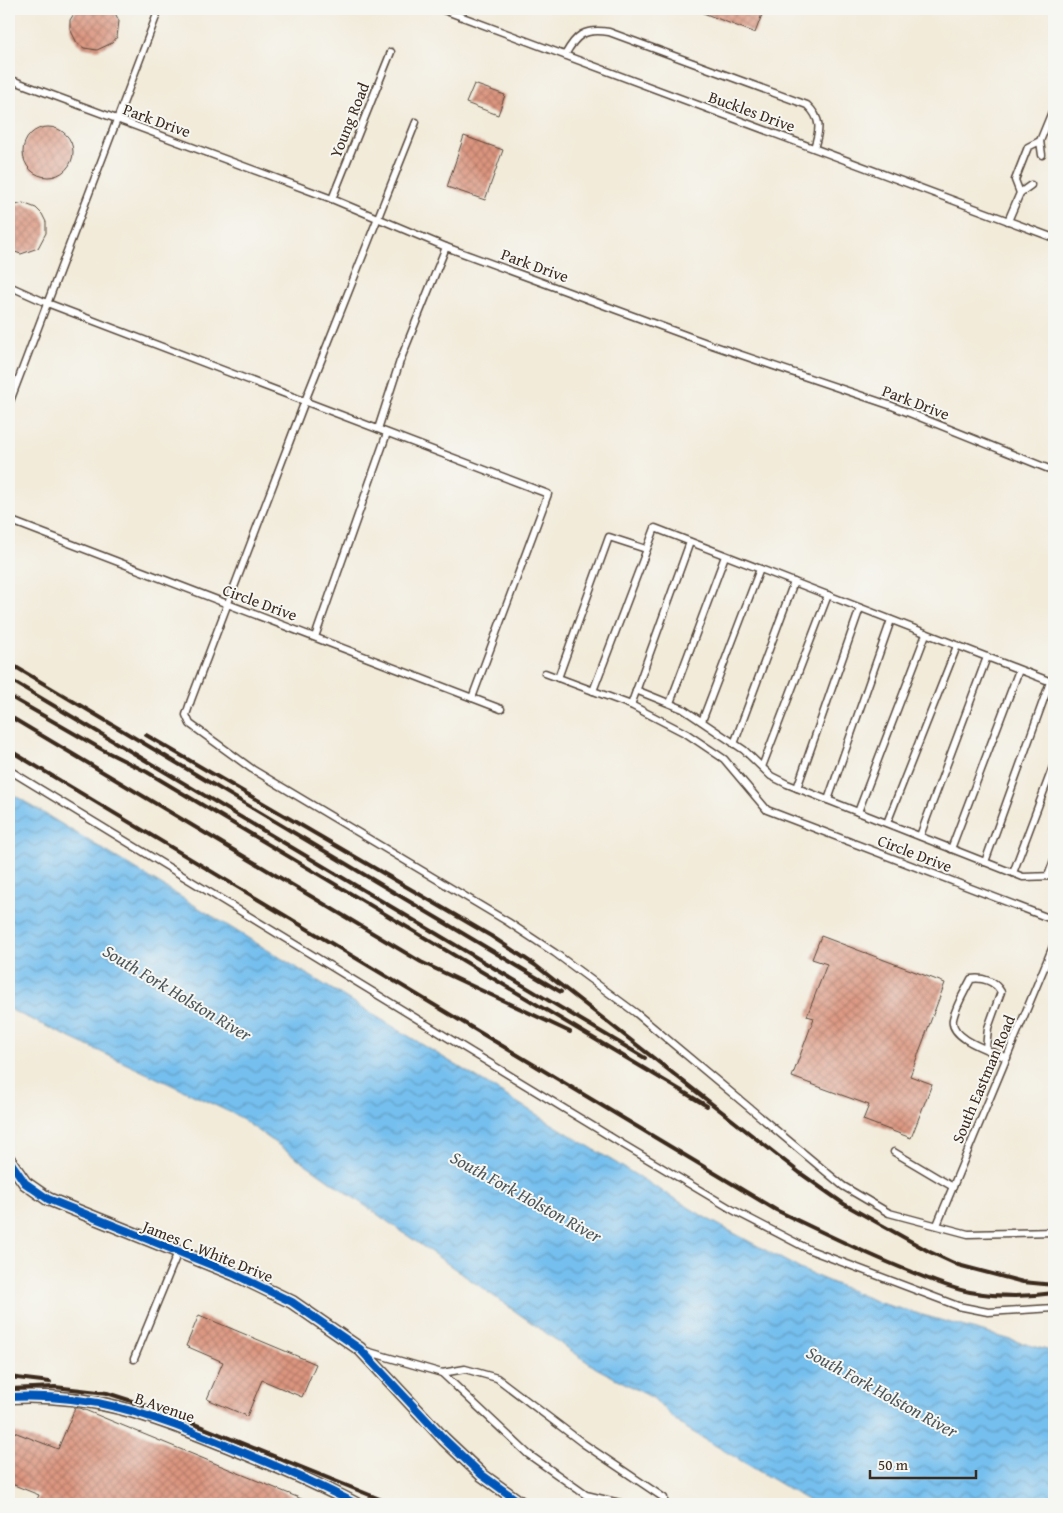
<svg xmlns="http://www.w3.org/2000/svg" width="1063" height="1513" viewBox="0 0 1063 1513" font-family="'Gentium Book Plus',serif">
  <style>
    .water { fill: url(#water-waves); stroke: #587486 }
    .building { fill: url(#building-cross-hatch) }
    .lines { fill: none; stroke-linecap: round; stroke-linejoin: round }
    .service-casing { stroke: #56473a; stroke-width: 9 }
    .minor-casing { stroke: #56473a; stroke-width: 15 }
    .service { stroke: #fff; stroke-width: 6 }
    .minor { stroke: #fff; stroke-width: 12 }
    .rail { stroke: #3b2a1e; stroke-width: 4 }
    .cycleway-casing { stroke: #f6f6f2; stroke-width: 11 }
    .cycleway { stroke: #0057b8; stroke-width: 8 }
    .labels { text-anchor: middle; stroke-width: 4; stroke-linejoin: round; paint-order: stroke }
    .street-label { font-size: 16px; fill: #3b2a1e; stroke: #f6f6f2 }
    .water-label { font-size: 18px; font-style: italic; fill: #4c575c; stroke: #f6f6f2 }
  </style>
  <defs>
    <pattern id="water-waves" width="16" height="10" patternUnits="userSpaceOnUse" patternTransform="scale(1.25)"><rect width="16" height="10" fill="#75bfee"/><path d="M0 5q4-4 8 0t8 0" fill="none" stroke="#619bc0"/></pattern>
    <pattern id="building-cross-hatch" width="8" height="8" patternUnits="userSpaceOnUse" patternTransform="scale(1.25)"><rect width="8" height="8" fill="#db957f"/><path d="M0 0l8 8M0 8l8-8" fill="none" stroke="#b37a67"/></pattern>
  </defs>
  <rect width="100%" height="100%" fill="#f6f6f2"/>
  <filter id="ink" filterUnits="userSpaceOnUse"><feTurbulence type="fractalNoise" baseFrequency=".02" numOctaves="2"/><feDisplacementMap in="SourceGraphic" scale="10" xChannelSelector="R" yChannelSelector="G"/><feConvolveMatrix kernelMatrix="1 2 1 2 8 2 1 2 1" color-interpolation-filters="sRGB"/></filter>
  <filter id="wash" filterUnits="userSpaceOnUse"><feTurbulence type="fractalNoise" baseFrequency=".0096" numOctaves="4" result="noise"/><feDisplacementMap in="SourceGraphic" scale="20" xChannelSelector="R" yChannelSelector="G"/><feGaussianBlur stdDeviation="1.12" result="paint"/><feColorMatrix in="noise" values="0 0 0 0 0 0 0 0 0 0 0 0 0 0 0 0 0 1.4 0 .05"/><feComposite in="paint" operator="in"/></filter>
  <g filter="url(#wash)">
    <rect width="100%" height="100%" fill="#f2ebda"/>
    <path class="water" d="M9 792 706 1218 802 1270 880 1303 1054 1352V1504H814L681 1425 653 1398 596 1368 236 1115 9 1009Z"/>
    <g id="blocks">
      <g class="building">
        <path d="M77 9H113L119 21 117 37 112 43 97 50 84 48 77 43 70 29V20Z"/>
        <path d="M693 9H764L755 33Z"/>
        <path d="M474 84 505 95 498 115 466 103Z"/>
        <circle cx="48" cy="152" r="25"/>
        <path d="M464 136 503 150 485 200 447 187Z"/>
        <path d="M23 203 36 208 42 214 46 222V233L38 248 21 254 9 250V207Z"/>
        <path d="M821 936 945 983 910 1076 932 1084 911 1138 863 1120 869 1105 792 1077 814 1018 807 1016 827 964 812 959Z"/>
        <path d="M199 1315 316 1364 302 1397 262 1380 247 1416 207 1399 223 1362 186 1346Z"/>
        <path d="M75 1408H80L314 1504H35L39 1495 9 1483V1430L58 1449Z"/>
      </g>
    </g>
  </g>
  <g filter="url(#ink)">
    <use href="#blocks" fill-opacity="0" stroke="#56473a" stroke-width="1"/>
    <g class="lines">
      <g class="service-casing">
        <g id="service">
          <path d="M441 9 1054 238"/>
          <path d="M565 55C576 35 584 28 609 32L807 105C822 119 820 130 814 148"/>
          <path d="M9 79 332 199 446 247 712 345 892 406 1054 471"/>
          <path d="M416 122 305 401 191 700 186 715 190 724 252 769 508 922 555 953 636 1013 843 1186 889 1213 968 1234 1054 1232"/>
          <path d="M1040 141 1054 107"/>
          <path d="M1031 185 1020 193 1015 180 1028 147 1040 141 1042 155"/>
          <path d="M332 199 391 52"/>
          <path d="M1008 221 1020 193"/>
          <path d="M9 286 47 303 548 494 472 698"/>
          <path d="M9 404 159 9"/>
          <path d="M378 429 400 361 446 247"/>
          <path d="M9 520 501 709"/>
          <path d="M315 637 387 433"/>
          <path d="M545 673 631 705 687 734 724 759 767 810 1054 920"/>
          <path d="M558 678 609 537 646 549"/>
          <path d="M636 690 683 709 744 750 771 776 787 784 1023 877 1054 876"/>
          <path d="M593 691 655 528 1054 683"/>
          <path d="M670 703 725 556"/>
          <path d="M631 705 690 542"/>
          <path d="M702 721 760 569"/>
          <path d="M734 744 794 582"/>
          <path d="M762 767 828 595"/>
          <path d="M9 770 619 1142 733 1210 810 1250 958 1306 988 1312 1054 1308"/>
          <path d="M797 788 860 608"/>
          <path d="M828 800 891 620"/>
          <path d="M858 812 926 634"/>
          <path d="M887 823 957 646"/>
          <path d="M920 836 987 657"/>
          <path d="M951 849 1019 670"/>
          <path d="M985 862 1050 682"/>
          <path d="M1013 873 1054 764"/>
          <path d="M1048 876 1054 860"/>
          <path d="M986 1048 988 1028 1001 992C995 981 982 977 971 979 965 991 956 1005 953 1019 949 1039 992 1051 1007 1058"/>
          <path d="M894 1152 953 1187"/>
          <path d="M937 1225 1054 944"/>
          <path d="M366 1351 442 1373 465 1369 497 1378 584 1444 664 1498V1504"/>
          <path d="M134 1359 178 1252"/>
          <path d="M442 1373 528 1454 586 1495 624 1504"/>
        </g>
      </g>
      <g class="minor-casing">
        <g id="minor">
          <path d="M9 1160 25 1183 48 1199 234 1274 292 1302 360 1349 444 1439 482 1475 522 1504"/>
          <path d="M9 1397C93 1393 148 1414 225 1445 270 1463 313 1481 356 1504"/>
        </g>
      </g>
      <use href="#service" class="service"/>
      <use href="#minor" class="minor"/>
      <g class="rail">
        <path d="M9 663 561 992"/>
        <path d="M9 679 645 1058"/>
        <path d="M9 696 103 750 147 772 707 1106"/>
        <path d="M9 716 421 962 570 1032"/>
        <path d="M146 735 491 936 535 965 800 1173 844 1204 930 1252 958 1265 1023 1282 1054 1285"/>
        <path d="M9 750 776 1210C820 1231 863 1253 909 1271 928 1279 949 1288 970 1292 998 1297 1026 1297 1054 1293"/>
        <path d="M9 1377 50 1382"/>
        <path d="M9 1389 55 1387 107 1393 160 1410 392 1504"/>
        <path d="M9 1501 16 1504"/>
      </g>
      <g class="cycleway-casing">
        <g id="cycleway">
          <path d="M9 1160 25 1183 48 1199 234 1274 292 1302 360 1349 444 1439 482 1475 522 1504"/>
          <path d="M9 1397C93 1393 148 1414 225 1445 270 1463 313 1481 356 1504"/>
        </g>
      </g>
      <use href="#cycleway" class="cycleway"/>
    </g>
  </g>
  <g class="labels">
    <g class="street-label">
      <text transform="translate(752 111) rotate(20)" y="6">Buckles Drive</text>
      <text transform="translate(157 120) rotate(20)" y="6">Park Drive</text>
      <text transform="translate(349 120) rotate(-68)" y="6">Young Road</text>
      <text transform="translate(535 265) rotate(20)" y="6">Park Drive</text>
      <text transform="translate(916 402) rotate(21)" y="6">Park Drive</text>
      <text transform="translate(260 602) rotate(20)" y="6">Circle Drive</text>
      <text transform="translate(915 853) rotate(21)" y="6">Circle Drive</text>
      <text transform="translate(983 1079) rotate(-67)" y="6">South Eastman Road</text>
      <text transform="translate(208 1251) rotate(22)" y="6">James C. White Drive</text>
      <text transform="translate(165 1407) rotate(19)" y="6">B Avenue</text>
    </g>
    <g class="water-label">
      <text transform="translate(177 993) rotate(31)" y="6">South Fork Holston River</text>
      <text transform="translate(526 1197) rotate(29)" y="6">South Fork Holston River</text>
      <text transform="translate(882 1392) rotate(29)" y="6">South Fork Holston River</text>
    </g>
  </g>
  <rect width="1063" height="1513" fill="none" stroke="#f6f6f2" stroke-width="30"/>
  <path d="M870 1470v8h106v-8" fill="none" stroke="#3b2a1e" stroke-width="2.5"/>
  <text x="878" y="1470" font-size="15" fill="#3b2a1e" stroke="#f6f6f2" stroke-width="4" paint-order="stroke">50 m</text>
</svg>
